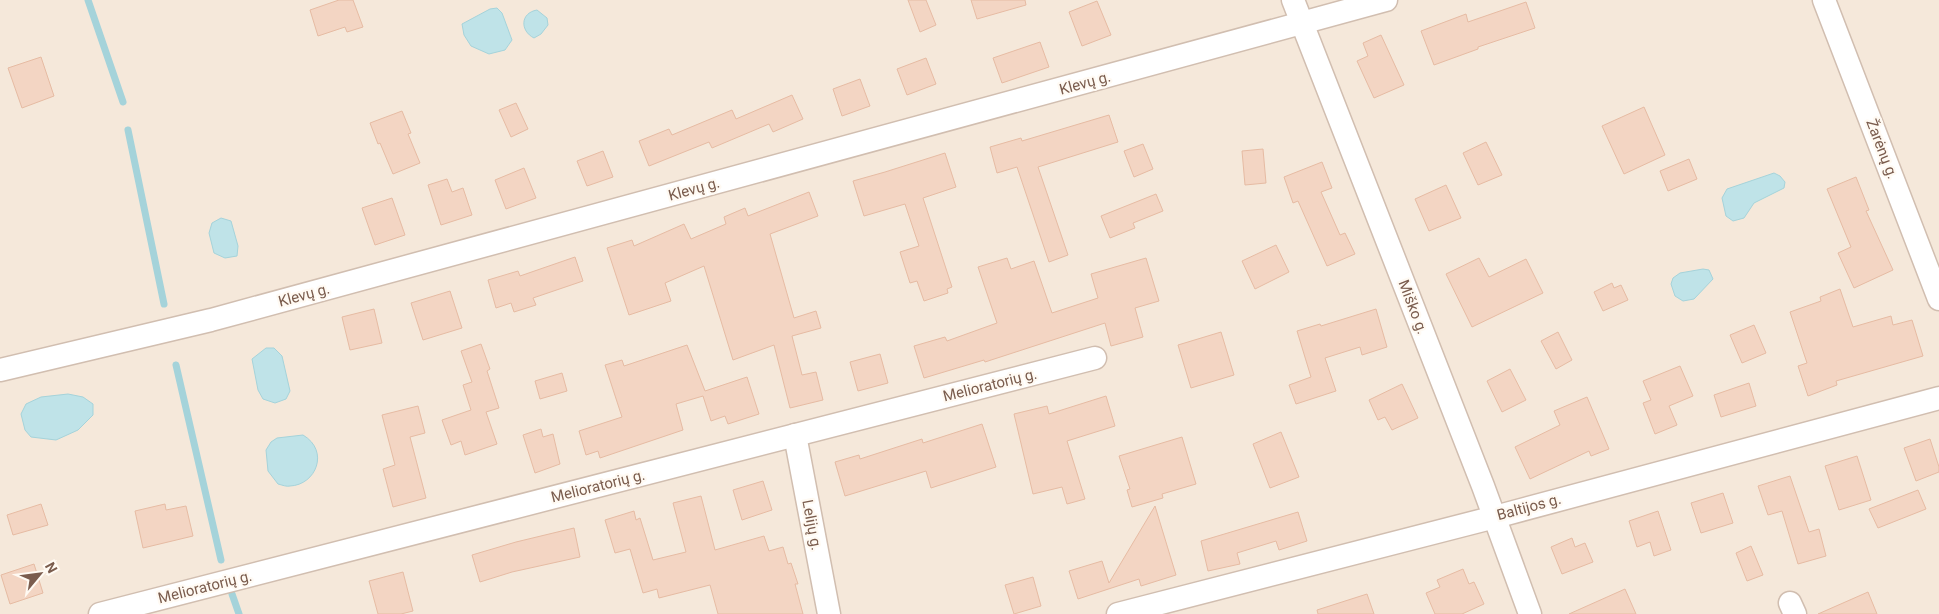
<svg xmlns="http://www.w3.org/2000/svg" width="1939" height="614" viewBox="0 0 1939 614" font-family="Roboto,sans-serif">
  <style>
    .residential { fill: #f5e8da }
    .water { fill: #bfe3e8; stroke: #a5d3da }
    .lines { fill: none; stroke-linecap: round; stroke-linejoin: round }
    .stream { stroke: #a5d3da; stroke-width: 7 }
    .building { fill: #f3d5c3; stroke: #e6bba3 }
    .minor-casing { stroke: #d1beb0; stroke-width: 25 }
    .minor { stroke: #fff; stroke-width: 22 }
    .labels { text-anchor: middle; stroke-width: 4.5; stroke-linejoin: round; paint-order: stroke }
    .street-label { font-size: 15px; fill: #7a5c4d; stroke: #fffaf3 }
  </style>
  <rect width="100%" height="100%" fill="#fdf6ec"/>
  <rect class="residential" x="0" y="0" width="1939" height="614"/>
  <g class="water">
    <path d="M497 8 502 13 512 40 505 50 489 54 471 46 464 35 462 24 490 9Z"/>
    <path d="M537 10 547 18 548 25 541 34 534 38C520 31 520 13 537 10Z"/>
    <path d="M1774 173 1780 176 1785 182 1784 188 1754 203 1744 218 1733 221 1726 216 1722 198 1727 189Z"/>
    <path d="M221 218 231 221 238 246 237 256 225 258 214 253 209 233 212 223Z"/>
    <path d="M1703 269 1709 270 1713 279 1694 299 1683 301 1675 296 1671 284 1673 278 1680 273Z"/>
    <path d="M266 348H274L282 356 290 391 286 399 275 403 263 399 258 390 252 359Z"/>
    <path d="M68 394 83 397 93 404V415L78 430 56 440 31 437 25 430 21 414 26 404 41 397Z"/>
    <path d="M303 435C330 451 316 485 290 486 287 487 282 485 278 484L268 471 266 450 271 442 277 438Z"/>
  </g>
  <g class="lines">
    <g class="stream">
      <path d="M88 0 123 102"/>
      <path d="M128 130 164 304"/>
      <path d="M176 365 221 560"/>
      <path d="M232 594 239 614"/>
    </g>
  </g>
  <g class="building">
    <path d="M339 0H353L363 27 347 32 345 27 318 36 310 10Z"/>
    <path d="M908 0H926L936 25 920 32Z"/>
    <path d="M971 0H1025L1026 5 977 19Z"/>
    <path d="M1097 1 1111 35 1082 46 1069 12Z"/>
    <path d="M1526 2 1535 28 1478 47V49L1434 65 1421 31 1466 14 1468 22Z"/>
    <path d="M1381 35 1404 85 1374 98 1357 61 1368 56 1363 43Z"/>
    <path d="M1040 42 1049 67 1002 83 993 58Z"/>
    <path d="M41 57 54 96 22 108 8 68Z"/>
    <path d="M926 58 936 84 907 95 897 69Z"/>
    <path d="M860 79 870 106 842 116 833 89Z"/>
    <path d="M792 95 803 119 773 132 769 124 712 148 709 142 649 166 639 141 669 129 672 135 732 110 736 119Z"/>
    <path d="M516 103 528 129 511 137 499 110Z"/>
    <path d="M1644 107 1665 155 1624 174 1602 126Z"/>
    <path d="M402 111 411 133 408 134 420 163 393 174 380 143 378 144 370 123Z"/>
    <path d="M1109 115 1118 142 1038 167 1068 255 1049 262 1017 167 997 173 990 147 1021 138 1022 141Z"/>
    <path d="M1486 142 1502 175 1478 185 1463 153Z"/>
    <path d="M1143 144 1153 169 1134 177 1124 151Z"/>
    <path d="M1263 149 1266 183 1245 185 1242 151Z"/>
    <path d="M603 151 613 177 587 186 577 161Z"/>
    <path d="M945 153 956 187 923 198 952 287 947 289 948 293 924 301 917 281 910 283 900 252 919 246 905 204 864 216 853 181 885 172Z"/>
    <path d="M1689 159 1697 179 1668 191 1660 171Z"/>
    <path d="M1322 162 1332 188 1321 192 1340 235 1345 233 1355 254 1327 266 1298 201 1293 203 1284 177Z"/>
    <path d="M524 168 536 198 506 209 495 180Z"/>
    <path d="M1856 177 1869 210 1866 211 1893 270 1854 288 1838 253 1851 247 1827 189Z"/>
    <path d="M447 179 452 192 463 188 472 215 441 225 428 185Z"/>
    <path d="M1446 185 1461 218 1429 231 1415 199Z"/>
    <path d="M809 192 818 216 770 234 794 318 816 311 821 328 792 336 802 375 816 372 823 400 790 408 774 345 733 360 704 266 665 283 671 301 629 315 607 248 632 240 634 246 684 224 691 239 726 224 724 217 745 208 748 216Z"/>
    <path d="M1156 194 1163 211 1133 223 1135 228 1110 238 1101 216Z"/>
    <path d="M392 198 405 235 375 245 362 208Z"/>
    <path d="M1276 245 1289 272 1255 289 1242 261Z"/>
    <path d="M575 257 583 281 533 298 536 305 514 312 511 303 496 308 488 280 518 271 520 276Z"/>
    <path d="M1007 258 1011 269 1034 261 1052 313 1098 298 1091 274 1146 258 1159 301 1135 308 1143 337 1111 346 1105 323 985 362 984 360 924 378 914 346 945 337 947 341 997 323 978 267Z"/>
    <path d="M1479 258 1489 277 1526 259 1543 293 1472 327 1446 274Z"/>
    <path d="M1612 283 1614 288 1621 285 1628 300 1603 311 1594 292Z"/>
    <path d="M1840 289 1853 327 1891 316 1893 325 1912 320 1923 356 1836 381 1837 385 1808 396 1798 366 1807 363 1790 312 1821 301 1820 297Z"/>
    <path d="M450 291 462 328 423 340 411 303Z"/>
    <path d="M374 309 382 343 350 350 342 317Z"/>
    <path d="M1376 309 1387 347 1362 355 1360 347 1325 358 1336 391 1296 404 1289 385 1311 377 1297 331 1320 324 1321 326Z"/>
    <path d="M1754 325 1766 353 1742 363 1730 335Z"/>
    <path d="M1221 332 1234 375 1191 388 1178 345Z"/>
    <path d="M1558 332 1572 360 1556 369 1541 341Z"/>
    <path d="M481 344 490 369 487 371 499 408 486 412 497 444 465 455 461 441 451 445 442 420 471 410 463 385 472 382 461 351Z"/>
    <path d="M687 345 705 391 747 377 759 414 728 424 725 416 711 421 703 396 676 404 683 430 600 458 598 451 586 455 579 431 622 417 605 365 622 360 624 366Z"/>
    <path d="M880 354 888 383 858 391 850 362Z"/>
    <path d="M1680 366 1693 396 1669 406 1677 425 1655 434 1643 403 1651 400 1643 381Z"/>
    <path d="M1510 369 1526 400 1502 412 1487 381Z"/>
    <path d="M562 373 567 391 540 399 535 381Z"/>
    <path d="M1749 383 1756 406 1721 417 1714 395Z"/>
    <path d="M1402 384 1418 418 1392 430 1385 417 1378 420 1369 400Z"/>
    <path d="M1106 396 1115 426 1067 441 1085 499 1067 504 1062 487 1033 494 1014 414 1047 406 1049 414Z"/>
    <path d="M1587 397 1609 449 1591 456 1589 451 1530 479 1515 447 1560 425 1554 411Z"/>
    <path d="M418 406 425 433 410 437 426 498 393 507 383 469 395 465 382 415Z"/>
    <path d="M982 424 996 467 931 488 926 471 845 496 835 462 859 455 860 459 922 439 923 443Z"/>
    <path d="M541 429 543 437 553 434 560 464 535 473 523 435Z"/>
    <path d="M1281 432 1299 477 1270 488 1253 444Z"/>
    <path d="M1182 437 1196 484 1162 494 1163 498 1132 507 1127 490 1130 489 1119 456Z"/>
    <path d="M1930 439 1939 467V472L1916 481 1904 448Z"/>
    <path d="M1857 456 1871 500 1839 510 1825 466Z"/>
    <path d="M1790 476 1809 532 1819 529 1826 556 1798 564 1782 511 1768 515 1758 486Z"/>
    <path d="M763 481 772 510 742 520 733 490Z"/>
    <path d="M1918 490 1926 509 1878 528 1869 509Z"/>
    <path d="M1723 493 1733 523 1701 533 1691 503Z"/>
    <path d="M701 496 715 550 764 536 769 551 783 547 788 564 791 563 798 584H795L803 614H718L710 585 659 598 657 589 643 593 630 549 615 553 605 520 634 511 636 520 640 518 653 560 686 552 673 503Z"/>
    <path d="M41 504 48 525 13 535 7 515Z"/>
    <path d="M165 504 166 510 186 506 193 536 143 548 135 511Z"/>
    <path d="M1155 506 1176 575 1141 586 1139 579 1078 599 1069 571 1102 561 1109 583Z"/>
    <path d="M1658 511 1671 550 1654 556 1650 542 1637 547 1629 521Z"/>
    <path d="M1298 512 1307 541 1279 550 1276 541 1237 553 1240 564 1208 571 1201 541Z"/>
    <path d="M574 528 580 557 512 572 480 582 472 555 516 542Z"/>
    <path d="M1572 538 1575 547 1585 543 1593 562 1562 574 1551 547Z"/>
    <path d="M1751 546 1763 575 1747 581 1736 553Z"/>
    <path d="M34 564 43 593 10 604 1 575Z"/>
    <path d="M1463 569 1469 584 1474 582 1484 604 1462 614H1435L1426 593 1440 587 1437 580Z"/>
    <path d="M403 572 413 611 401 614H378L369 581Z"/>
    <path d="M1033 577 1041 606 1014 614 1005 585Z"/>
    <path d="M1625 589 1636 614H1569Z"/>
    <path d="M1868 592 1877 614H1818Z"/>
    <path d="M1367 594 1374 614H1318L1317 610Z"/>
  </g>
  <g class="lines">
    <g class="minor-casing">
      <g id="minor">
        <path d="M1293 0 1483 486 1530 614"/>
        <path d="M1824 0 1939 299"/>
        <path d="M0 370 211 320 1386 0"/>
        <path d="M795 435 829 614"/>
        <path d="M1790 603 1795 614"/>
        <path d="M100 614 1095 358"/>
        <path d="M1118 614 1495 517 1939 398"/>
      </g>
    </g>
    <use href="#minor" class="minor"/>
  </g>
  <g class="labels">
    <g class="street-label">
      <text transform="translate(1085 83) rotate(-15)" y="5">Klevų g.</text>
      <text transform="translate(1882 149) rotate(69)" y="5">Žarėnų g.</text>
      <text transform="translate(694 189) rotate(-15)" y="5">Klevų g.</text>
      <text transform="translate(304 295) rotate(-15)" y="5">Klevų g.</text>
      <text transform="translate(1413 307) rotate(69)" y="5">Miško g.</text>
      <text transform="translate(990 385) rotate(-14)" y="5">Melioratorių g.</text>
      <text transform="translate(598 486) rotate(-14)" y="5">Melioratorių g.</text>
      <text transform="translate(1529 507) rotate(-15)" y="5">Baltijos g.</text>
      <text transform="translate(812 525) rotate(79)" y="5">Lelijų g.</text>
      <text transform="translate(205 587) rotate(-14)" y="5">Melioratorių g.</text>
    </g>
  </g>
  <g transform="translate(40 574) rotate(61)" stroke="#fffaf3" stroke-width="4" paint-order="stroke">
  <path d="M0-4L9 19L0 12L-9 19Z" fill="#7a5c4d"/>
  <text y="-8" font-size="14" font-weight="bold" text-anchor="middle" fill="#7a5c4d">N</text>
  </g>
</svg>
